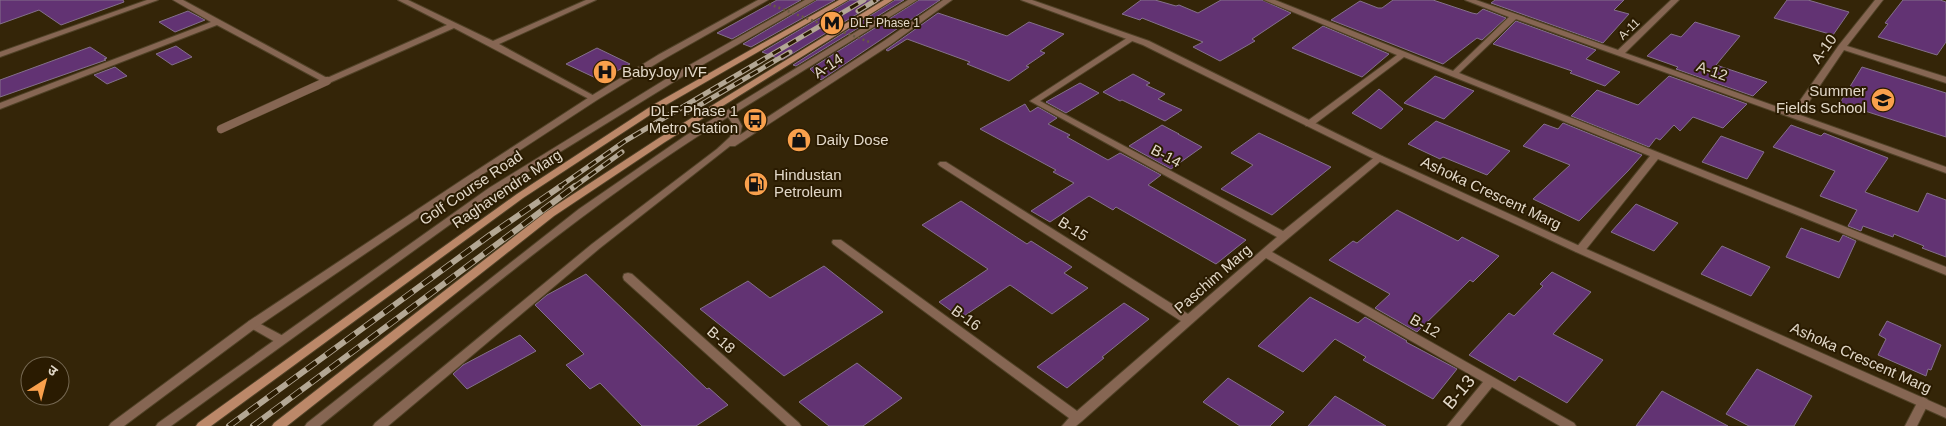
<svg xmlns="http://www.w3.org/2000/svg" width="1946" height="426" viewBox="0 0 1946 426" font-family="Helvetica,'Noto Sans Devanagari',sans-serif">
  <style>
    .building { fill: #623373; stroke: #84708b }
    .lines { fill: none; stroke-linecap: round; stroke-linejoin: round }
    .service-casing { stroke: #504227; stroke-width: 9 }
    .minor-casing { stroke: #504227; stroke-width: 2 }
    .tertiary-casing { stroke: #504227; stroke-width: 2 }
    .secondary-casing { stroke: #504227; stroke-width: 2 }
    .service { stroke: #866653; stroke-width: 8 }
    .minor { fill: #866653; fill-rule: evenodd }
    .tertiary { fill: #866653; fill-rule: evenodd }
    .secondary { fill: #bc8869; fill-rule: evenodd }
    .rail-far1-casing { stroke: #b3a794; stroke-width: 5 }
    .rail-casing { stroke: #b3a794; stroke-width: 6 }
    .rail-far1 { stroke: #2a1b01; stroke-width: 3; stroke-dasharray: 9; stroke-linecap: butt }
    .rail { stroke: #2a1b01; stroke-width: 4.5; stroke-dasharray: 12; stroke-linecap: butt }
    .path-bridge { stroke: #685b42; stroke-width: 2.5; stroke-dasharray: 2 3; stroke-linecap: butt }
    .labels { text-anchor: middle; stroke-width: 4; stroke-linejoin: round; paint-order: stroke }
    .far-poi-label { font-size: 12px; fill: #e2d8c8; stroke: #2a1b01; text-anchor: start }
    .far-street-label { font-size: 12px; fill: #e2d8c8; stroke: #2a1b01 }
    .street-label { font-size: 15px; fill: #e2d8c8; stroke: #2a1b01 }
    .poi-label { font-size: 15px; fill: #e2d8c8; stroke: #2a1b01; text-anchor: start }
    .near-street-label { font-size: 18px; fill: #e2d8c8; stroke: #2a1b01 }
  </style>
  <rect width="100%" height="100%" fill="#342508"/>
  <g class="building">
    <path d="M0 0H123L124 2 61 25 39 10 0 24Z"/>
    <path d="M777 0H801L732 39 717 33Z"/>
    <path d="M817 0H835L751 47 743 44Z"/>
    <path d="M850 0H880L782 60 762 52Z"/>
    <path d="M895 0H904L796 66 793 65Z"/>
    <path d="M919 0H940L821 80 810 69Z"/>
    <path d="M1141 0H1155L1176 6 1179 5 1198 13 1221 0H1262L1291 13 1252 39 1255 41 1220 61 1193 47 1203 42 1142 18 1140 20 1122 14Z"/>
    <path d="M1393 0H1433L1472 13 1477 14 1483 9 1506 18 1482 40 1477 38 1443 64 1331 20 1360 1 1378 8H1382Z"/>
    <path d="M1495 0H1624L1614 10 1629 14 1603 43 1491 3Z"/>
    <path d="M1787 0H1808L1849 12 1833 35 1774 18Z"/>
    <path d="M1903 0H1940L1946 2V42L1937 55 1878 37 1888 24 1885 23Z"/>
    <path d="M188 11 205 20 175 32 159 22Z"/>
    <path d="M938 13 1007 36 1029 22 1064 34 1040 51 1045 53 1026 66 1029 67 1009 81 967 64 970 62 907 39 888 51 886 50Z"/>
    <path d="M1516 21 1596 50 1586 59 1620 72 1605 86 1570 73 1572 71 1493 44Z"/>
    <path d="M1695 22 1740 36 1716 65 1767 82 1753 96 1676 69 1678 67 1647 56 1671 34 1681 37Z"/>
    <path d="M1323 26 1389 54 1362 77 1292 48Z"/>
    <path d="M176 46 192 57 172 65 156 54Z"/>
    <path d="M90 47 107 58 104 59 106 60 0 97V80Z"/>
    <path d="M597 48 630 64 600 80 566 64Z"/>
    <path d="M115 67 127 76 107 84 94 75Z"/>
    <path d="M1862 67 1946 93V137L1840 103Z"/>
    <path d="M1133 74 1150 83 1146 85 1165 94 1158 99 1182 110 1165 121 1122 100 1120 101 1103 92Z"/>
    <path d="M1435 76 1474 91 1444 119 1404 103Z"/>
    <path d="M1669 76 1747 104 1723 128 1693 117 1680 131 1674 125 1660 140 1656 138 1649 147 1571 116 1597 90 1638 105Z"/>
    <path d="M1080 83 1099 93 1066 113 1046 102Z"/>
    <path d="M1379 89 1403 109 1381 129 1352 113Z"/>
    <path d="M1025 104 1030 112 1038 107 1057 118 1048 124 1070 135 1067 137 1108 160 1120 153 1161 175 1148 185 1246 240 1216 264 1116 207 1113 210 1089 196 1050 222 1031 211 1074 183 1053 172 1056 170 980 129Z"/>
    <path d="M1436 121 1510 151 1487 175 1443 157 1440 159 1408 144Z"/>
    <path d="M1563 123 1642 155 1628 171 1579 221 1533 199 1570 165 1523 146 1544 124 1558 129Z"/>
    <path d="M1162 125 1179 134H1178L1202 147 1171 169 1129 146Z"/>
    <path d="M1791 125 1821 136 1824 133 1888 158 1865 192 1918 212 1927 193 1946 200V257L1922 248 1924 246 1894 234 1893 237 1863 226 1861 231 1848 226 1857 210 1820 196 1835 171 1773 147Z"/>
    <path d="M1259 133 1331 167 1272 215 1221 189 1253 165 1231 153Z"/>
    <path d="M1721 136 1764 152 1747 179 1702 162Z"/>
    <path d="M961 201 1027 244 1031 241 1072 267 1064 273 1088 288 1052 314 1010 285 961 318 939 302 988 269 922 225Z"/>
    <path d="M1636 204 1678 223 1654 251 1611 232Z"/>
    <path d="M1397 210 1458 241 1462 237 1499 256 1473 282 1470 280 1417 332 1375 308 1390 294 1329 260 1353 241 1357 243Z"/>
    <path d="M1801 228 1839 242 1843 235 1856 241 1839 278 1786 257Z"/>
    <path d="M1722 246 1770 267 1751 296 1701 274Z"/>
    <path d="M824 266 883 312 784 376 700 309 748 281 770 298Z"/>
    <path d="M1552 272 1591 292 1553 334 1603 360 1567 403 1519 376 1515 381 1469 355 1509 313 1514 316 1543 286 1540 284Z"/>
    <path d="M586 274 707 389 709 388 728 405 696 426H642L600 383 590 389 566 365 584 354 535 305 547 295Z"/>
    <path d="M1310 297 1358 323 1365 317 1407 341 1406 342 1457 369 1433 399 1363 360 1366 357 1335 339 1303 372 1258 346Z"/>
    <path d="M1124 303 1149 319 1102 357 1104 358 1067 388 1037 367Z"/>
    <path d="M1887 321 1941 345 1931 370 1928 369 1926 376 1878 355 1886 339 1879 335Z"/>
    <path d="M520 335 536 351 467 389 453 374 463 365Z"/>
    <path d="M857 363 902 398 863 426H829L799 402Z"/>
    <path d="M1757 369 1812 396 1794 426H1749L1726 414Z"/>
    <path d="M1228 378 1284 412 1270 426H1240L1203 402Z"/>
    <path d="M1662 391 1728 426H1636Z"/>
    <path d="M1335 396 1386 426H1308Z"/>
  </g>
  <g class="lines">
    <g class="service-casing">
      <path id="service" d="M221 129 327 81"/>
    </g>
    <g class="minor-casing">
      <g id="minor">
        <path d="M147 0H158L0 57V52Z"/>
        <path d="M173 0H183L327 78 447 25 398 0H408L493 41 586 0H596L499 44 598 98 594 101 591 100 454 28 327 84 217 25 0 109V103L211 22Z"/>
        <path d="M1264 0H1275L1453 71 1509 17 1465 0H1476L1618 50 1671 0H1679L1625 53 1792 112 1839 45 1875 0H1883L1847 46 1946 77V83L1844 50 1800 115 1946 167V173L1516 19 1459 73 1946 267V275L1658 159 1584 252H1576L1575 250 1576 248 1650 156 1404 57 1312 126H1306L1305 124 1306 122 1397 55Z"/>
        <path d="M1130 36H1133L1137 38 1040 101 1283 231 1376 156H1382L1384 158 1382 160 1272 252 1574 423 1576 426H1560L1492 387 1460 426H1447L1483 382 1266 258 1082 421 1076 426H1062L1069 418 833 244 832 242 833 240H841L1077 411 1181 321 940 166 938 164 940 162H946L1188 314 1277 237 1030 101Z"/>
        <path d="M628 273 632 274 799 423 801 426H787L624 280 623 277 624 274Z"/>
        <path d="M253 320 285 337 287 340 285 343H277L249 327 247 324 249 321Z"/>
        <path d="M1923 397 1927 399 1929 402 1917 426H1905L1919 399Z"/>
      </g>
    </g>
    <g class="tertiary-casing">
      <g id="tertiary">
        <path d="M758 0H768L664 59 597 100 471 182 257 327 124 426H109L111 423 249 321 465 178 591 96 658 55Z"/>
        <path d="M805 0H815L685 75 495 192 171 426H156L158 423 489 188 679 71Z"/>
        <path d="M908 0H917L735 113 742 126 740 135 884 41 943 0H952L890 45 735 146H730L600 248 388 426H373L375 423 592 244 717 149 730 137 734 126 728 117C584 206 452 320 320 426H305L307 423 579 209 685 136Z"/>
        <path d="M1021 0H1032L1149 41 1382 156 1584 248 1946 408V418L1576 252 1376 160 1143 45Z"/>
      </g>
    </g>
    <g class="secondary-casing">
      <g id="secondary">
        <path d="M839 0H848L659 109 523 198 211 426H196L198 423 517 194 653 105Z"/>
        <path d="M884 0H893L665 142 554 216 287 426H272L274 423 546 212 659 138Z"/>
      </g>
    </g>
    <use href="#service" class="service"/>
    <use href="#minor" class="minor"/>
    <use href="#tertiary" class="tertiary"/>
    <use href="#secondary" class="secondary"/>
    <g class="rail-far1-casing">
      <g id="rail-far1">
        <path d="M858 11 876 0"/>
        <path d="M688 112 790 52"/>
        <path d="M559 187 625 141 864 0"/>
        <path d="M574 187 622 152"/>
      </g>
    </g>
    <g class="rail-casing">
      <g id="rail">
        <path d="M229 426 490 235 561 186"/>
        <path d="M253 426 575 186"/>
      </g>
    </g>
    <use href="#rail-far1" class="rail-far1"/>
    <use href="#rail" class="rail"/>
    <path class="path-bridge" d="M769 4 872 43"/>
  </g>
  <defs>
    <g id="metro-disc" transform="scale(1.25)"><circle r="9.5" fill="#f9a04c" stroke="#2a1b01"/><path d="M-5.5 5V-5H-3L0 0L3-5H5.5V5H3V-.5L0 4L-3-.5V5Z" fill="#111"/></g>
    <g id="hospital-disc" transform="scale(1.25)"><circle r="9.5" fill="#f9a04c" stroke="#2a1b01"/><path d="M-5-5h3v3.5h4V-5h3V5h-3V1.5h-4V5h-3Z" fill="#111"/></g>
    <g id="school-disc" transform="scale(1.25)"><circle r="9.5" fill="#f9a04c" stroke="#2a1b01"/><path d="M0-5L7-2L0 1L-7-2ZM-4 1L0 2.5L4 1V4Q0 6-4 4Z" fill="#111"/></g>
    <g id="bus-disc" transform="scale(1.25)"><circle r="9.5" fill="#f9a04c" stroke="#2a1b01"/><path d="M-5-6H5V4H4V6H2V4H-2V6H-4V4H-5ZM-3.5-4V0h7V-4ZM-3.5 1.2v1.5H-2V1.2ZM2 1.2v1.5H3.5V1.2Z" fill="#111"/></g>
    <g id="shop-disc" transform="scale(1.25)"><circle r="9.5" fill="#f9a04c" stroke="#2a1b01"/><path d="M-5-2.5h2.3a2.7 3.5 0 0 1 5.4 0H5L5.5 6h-11ZM-1.5-2.5h3a1.5 2.3 0 0 0-3 0Z" fill="#111"/></g>
    <g id="fuel-disc" transform="scale(1.25)"><circle r="9.5" fill="#f9a04c" stroke="#2a1b01"/><path d="M-5.5-6h7V0h2V4h1.3V-2.5L3-4.5l.8-.8L6-3V5H2.5V1h-1V6h-7ZM-4.2-4.7v3.2H.2V-4.7Z" fill="#111"/></g>
  </defs>
  <g fill-rule="evenodd">
    <use href="#metro-disc" x="832" y="23"/>
    <use href="#hospital-disc" x="605" y="72"/>
    <use href="#school-disc" x="1883" y="100"/>
    <use href="#bus-disc" x="755" y="120"/>
    <use href="#shop-disc" x="799" y="140"/>
    <use href="#fuel-disc" x="756" y="184"/>
  </g>
  <g class="labels">
    <g class="far-poi-label">
      <text x="850" y="27">DLF Phase 1</text>
    </g>
    <g class="far-street-label">
      <text transform="translate(1629 29) rotate(-44)" y="4">A-11</text>
    </g>
    <g class="street-label">
      <text transform="translate(1824 49) rotate(-54)" y="5">A-10</text>
      <text transform="translate(828 66) rotate(-33)" y="5">A-14</text>
      <text transform="translate(1712 71) rotate(19)" y="5">A-12</text>
      <text transform="translate(1166 156) rotate(28)" y="5">B-14</text>
      <text transform="translate(471 188) rotate(-34)" y="5">Golf Course Road</text>
      <text transform="translate(507 189) rotate(-34)" y="5">Raghavendra Marg</text>
      <text transform="translate(1491 193) rotate(25)" y="5">Ashoka Crescent Marg</text>
      <text transform="translate(1073 229) rotate(32)" y="5">B-15</text>
      <text transform="translate(1213 279) rotate(-41)" y="5">Paschim Marg</text>
      <text transform="translate(966 318) rotate(36)" y="5">B-16</text>
      <text transform="translate(1425 326) rotate(30)" y="5">B-12</text>
      <text transform="translate(721 340) rotate(42)" y="5">B-18</text>
      <text transform="translate(1861 358) rotate(24)" y="5">Ashoka Crescent Marg</text>
    </g>
    <g class="poi-label">
      <text x="622" y="77">BabyJoy IVF</text>
      <text x="1866" y="96" text-anchor="end">Summer<tspan x="1866" dy="17">Fields School</tspan></text>
      <text x="738" y="116" text-anchor="end">DLF Phase 1<tspan x="738" dy="17">Metro Station</tspan></text>
      <text x="816" y="145">Daily Dose</text>
      <text x="774" y="180">Hindustan<tspan x="774" dy="17">Petroleum</tspan></text>
    </g>
    <g class="near-street-label">
      <text transform="translate(1459 392) rotate(-50)" y="6">B-13</text>
    </g>
  </g>
  <g transform="translate(45 381) rotate(36)"><circle r="24" fill="#2a1b01" stroke="#746751"/>
  <path d="M0-4L9 19L0 12L-9 19Z" fill="#f9a04c"/>
  <text y="-8" font-size="14" font-weight="bold" text-anchor="middle" fill="#e2d8c8">उ</text>
  </g>
</svg>
